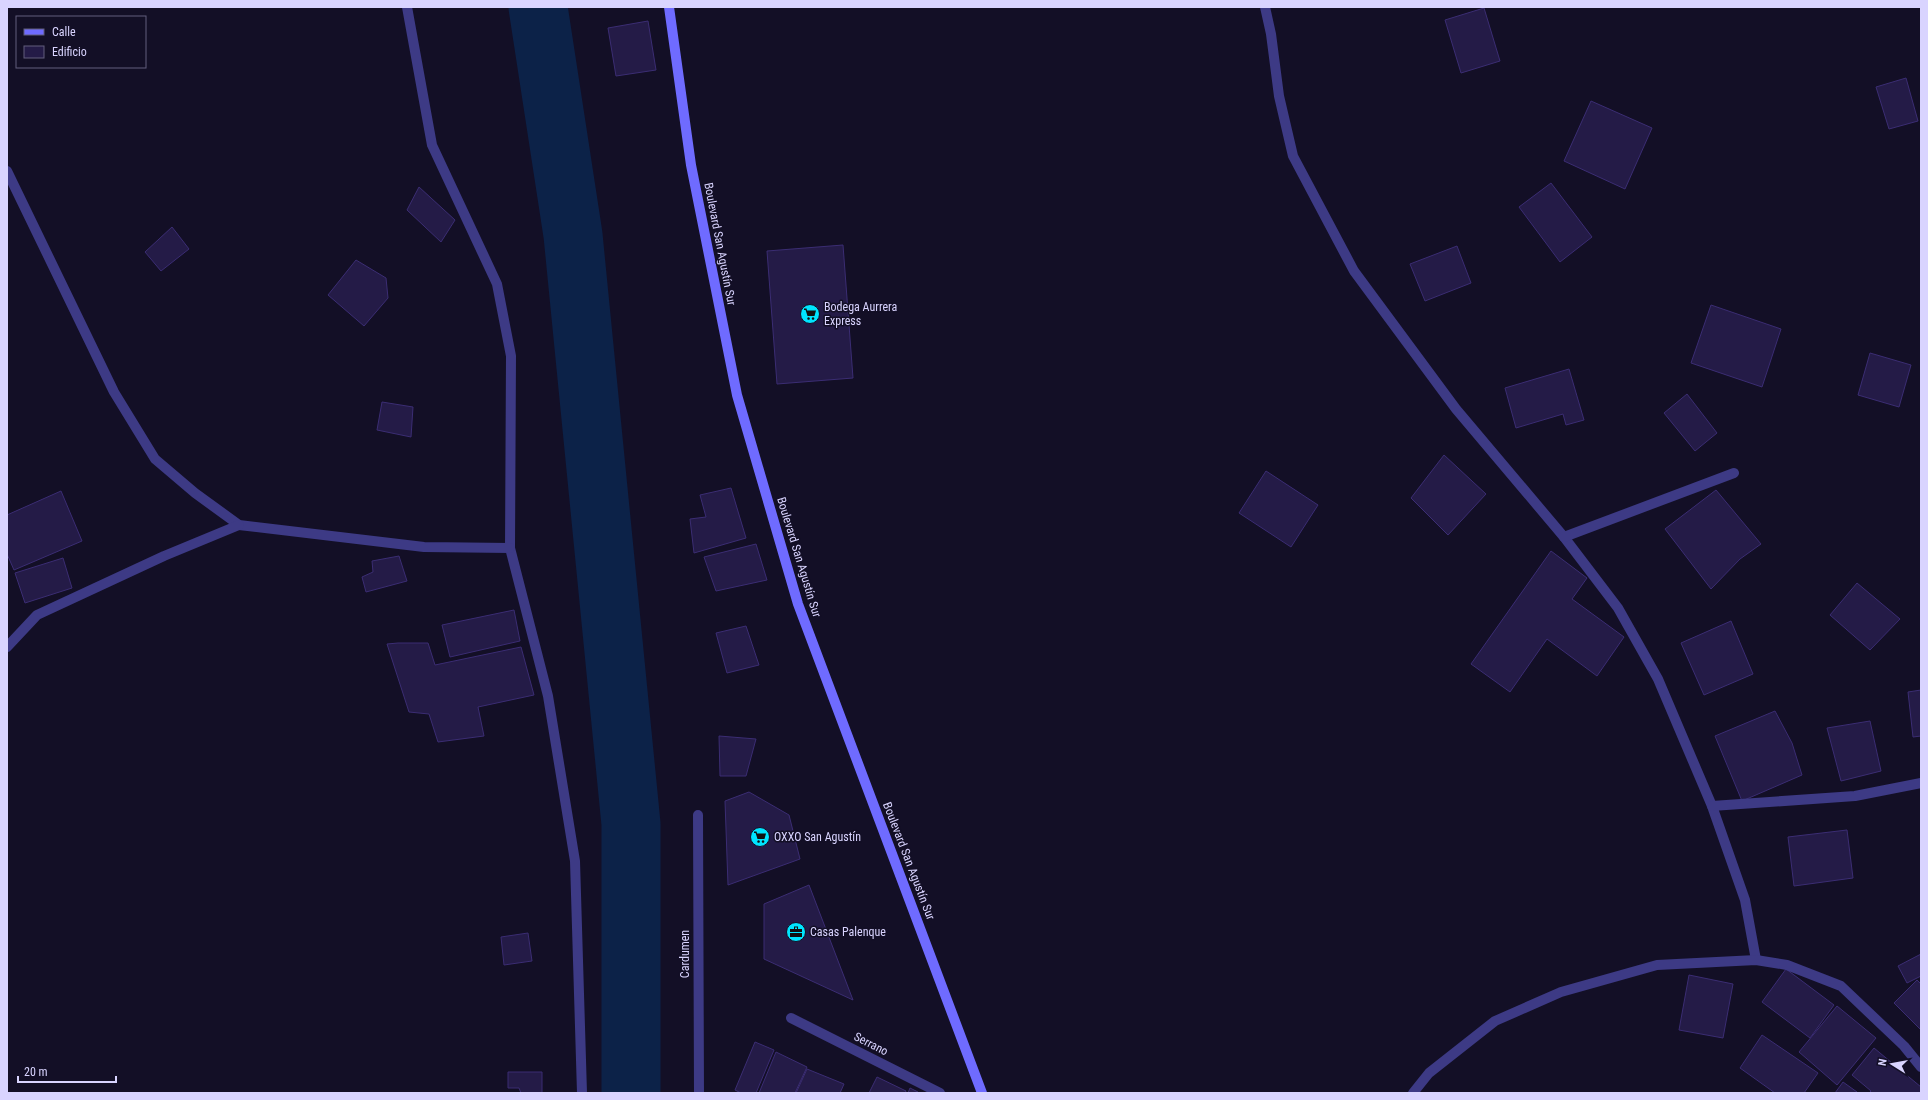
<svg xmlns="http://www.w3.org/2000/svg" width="1928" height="1100" viewBox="0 0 1928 1100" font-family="'Roboto Condensed',sans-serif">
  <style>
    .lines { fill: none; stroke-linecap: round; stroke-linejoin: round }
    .river { stroke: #0c2248; stroke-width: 59 }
    .building { fill: #241b47; stroke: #3b2d73 }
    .street { stroke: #3d3a85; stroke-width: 10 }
    .secondary { stroke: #6f6bff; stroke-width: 10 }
    .labels { text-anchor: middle; stroke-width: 3; stroke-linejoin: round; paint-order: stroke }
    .street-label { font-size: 12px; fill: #d9d4ff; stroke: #130f26 }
    .poi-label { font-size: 12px; fill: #d9d4ff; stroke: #130f26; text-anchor: start }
  </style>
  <rect width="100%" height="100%" fill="#130f26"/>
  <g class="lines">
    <path class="river" d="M538 7 573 235 631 824V1093"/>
  </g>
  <g class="building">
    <path d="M1484 8 1500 61 1461 73 1445 20Z"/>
    <path d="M648 21 656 70 616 76 608 28Z"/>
    <path d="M1906 78 1918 121 1889 129 1876 87Z"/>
    <path d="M1591 101 1652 128 1625 189 1564 161Z"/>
    <path d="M1551 183 1592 237 1560 262 1519 207Z"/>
    <path d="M419 187 455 220 441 242 407 210Z"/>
    <path d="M172 227 189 249 161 271 145 252Z"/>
    <path d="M843 245 853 378 777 384 767 251Z"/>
    <path d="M1457 246 1471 283 1425 301 1410 264Z"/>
    <path d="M356 260 386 278 388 298 364 326 328 295Z"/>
    <path d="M1711 305 1781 329 1762 387 1691 363Z"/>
    <path d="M1870 353 1911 365 1899 407 1858 395Z"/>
    <path d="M1569 369 1584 420 1566 425 1563 414 1516 428 1505 388Z"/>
    <path d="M1687 394 1717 433 1695 451 1664 413Z"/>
    <path d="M382 402 413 407 411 437 377 430Z"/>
    <path d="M1444 455 1486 494 1448 535 1411 498Z"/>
    <path d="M1266 471 1318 505 1291 547 1239 513Z"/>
    <path d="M731 488 746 538 694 553 690 519 706 517 700 495Z"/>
    <path d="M1716 490 1761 544 1740 559 1711 589 1665 529Z"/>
    <path d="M61 491 82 541 14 570 7 554V515Z"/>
    <path d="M756 544 767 580 716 591 704 557Z"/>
    <path d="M1551 551 1587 578 1572 599 1624 637 1597 676 1547 639 1510 692 1471 664Z"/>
    <path d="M399 556 407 581 366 592 362 577 373 572 372 561Z"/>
    <path d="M63 558 72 588 25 603 15 573Z"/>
    <path d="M1857 583 1900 619 1870 650 1830 615Z"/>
    <path d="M514 610 520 641 450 657 442 625Z"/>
    <path d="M1731 621 1753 674 1704 695 1681 643Z"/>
    <path d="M746 626 759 665 727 673 716 633Z"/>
    <path d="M398 643H428L435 665 521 647 534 695 478 707 484 736 438 742 429 714 409 712 387 644Z"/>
    <path d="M1921 690V736L1913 737 1908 692Z"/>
    <path d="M1775 711 1792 743 1802 775 1742 801 1715 736Z"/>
    <path d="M1870 721 1881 771 1841 781 1827 728Z"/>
    <path d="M719 736 756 739 746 776H720Z"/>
    <path d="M749 792 789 815 800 859 728 885 725 801Z"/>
    <path d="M1847 830 1853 878 1794 886 1788 837Z"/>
    <path d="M809 885 853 1000 764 959V904Z"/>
    <path d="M528 933 532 961 504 965 501 937Z"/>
    <path d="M1921 954V976L1907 983 1898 966Z"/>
    <path d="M1786 969 1834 1005 1810 1038 1762 1002Z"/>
    <path d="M1689 975 1733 984 1723 1038 1679 1030Z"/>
    <path d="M1917 980 1921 984V1030L1894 1003Z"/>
    <path d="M1837 1006 1876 1038 1837 1085 1799 1052Z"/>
    <path d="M1762 1035 1818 1073 1804 1093H1775L1740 1068Z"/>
    <path d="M755 1042 774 1050 756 1093H741L735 1090Z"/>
    <path d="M1874 1048 1921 1087V1093H1869L1871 1091 1852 1075Z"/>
    <path d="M776 1052 807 1067 795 1093H759Z"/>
    <path d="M807 1069 844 1084 840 1093H796Z"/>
    <path d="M508 1072H542V1093H521L519 1088H508Z"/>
    <path d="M877 1077 906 1091 905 1093H869Z"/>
    <path d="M1843 1082 1857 1092 1856 1093H1835Z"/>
    <path d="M910 1088 918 1092 917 1093H908Z"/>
  </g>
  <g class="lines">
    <g class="street">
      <path d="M407 7 432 145 497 284 511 356 510 548 548 696 575 861 582 1093"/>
      <path d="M1265 7 1271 34 1279 96 1293 156 1354 271 1456 409 1564 537 1618 608 1658 679 1712 806 1745 900 1756 960"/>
      <path d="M7 171 114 392 155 459 195 493 239 525 424 547 510 548"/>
      <path d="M1564 537 1734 473"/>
      <path d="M7 647 37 615 164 556 239 525"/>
      <path d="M1712 806 1855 796 1921 783"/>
      <path d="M698 815 699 1093"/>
      <path d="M791 1018 940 1093"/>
      <path d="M1413 1093 1429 1073 1495 1021 1561 992 1657 965 1756 960 1787 965 1841 986 1904 1046 1921 1067"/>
    </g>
    <path class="secondary" d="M669 7 691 165 737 395 798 604 982 1093"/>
  </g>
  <defs>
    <g id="supermarket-disc" transform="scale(1)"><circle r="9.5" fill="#00e5ff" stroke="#130f26"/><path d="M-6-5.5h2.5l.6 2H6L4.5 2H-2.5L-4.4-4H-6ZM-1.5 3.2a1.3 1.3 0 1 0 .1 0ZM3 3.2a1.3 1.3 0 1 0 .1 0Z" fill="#111"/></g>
    <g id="office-disc" transform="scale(1)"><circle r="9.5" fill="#00e5ff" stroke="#130f26"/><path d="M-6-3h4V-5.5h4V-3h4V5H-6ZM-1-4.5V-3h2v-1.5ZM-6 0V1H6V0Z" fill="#111"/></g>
  </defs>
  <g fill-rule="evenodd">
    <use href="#supermarket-disc" x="810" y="314"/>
    <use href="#supermarket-disc" x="760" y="837"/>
    <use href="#office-disc" x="796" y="932"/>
  </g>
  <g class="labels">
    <g class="street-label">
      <text transform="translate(720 244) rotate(79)" y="4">Boulevard San Agustín Sur</text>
      <text transform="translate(799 557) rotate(73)" y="4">Boulevard San Agustín Sur</text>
      <text transform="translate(909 861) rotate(69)" y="4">Boulevard San Agustín Sur</text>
      <text transform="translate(685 954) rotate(-90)" y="4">Cardumen</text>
      <text transform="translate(871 1044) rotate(27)" y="4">Serrano</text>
    </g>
    <g class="poi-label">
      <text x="824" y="311">Bodega Aurrera<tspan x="824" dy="14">Express</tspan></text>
      <text x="774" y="841">OXXO San Agustín</text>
      <text x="810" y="936">Casas Palenque</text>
    </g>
  </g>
  <rect width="1928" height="1100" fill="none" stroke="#d9d4ff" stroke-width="16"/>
  <rect x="16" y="16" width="130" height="52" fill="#130f26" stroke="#625e7d"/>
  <rect x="24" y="29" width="20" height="6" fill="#6f6bff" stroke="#625e7d"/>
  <text x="52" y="36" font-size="12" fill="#d9d4ff">Calle</text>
  <rect x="24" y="46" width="20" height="12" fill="#241b47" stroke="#625e7d"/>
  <text x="52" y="56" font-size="12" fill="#d9d4ff">Edificio</text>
  <g transform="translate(1892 1064) rotate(281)" stroke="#130f26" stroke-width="3" paint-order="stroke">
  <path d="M0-3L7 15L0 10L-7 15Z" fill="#d9d4ff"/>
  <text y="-6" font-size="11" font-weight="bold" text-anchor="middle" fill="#d9d4ff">N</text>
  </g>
  <path d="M18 1076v6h98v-6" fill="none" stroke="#d9d4ff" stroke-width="2"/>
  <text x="24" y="1076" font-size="12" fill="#d9d4ff" stroke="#130f26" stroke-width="3" paint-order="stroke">20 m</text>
</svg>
